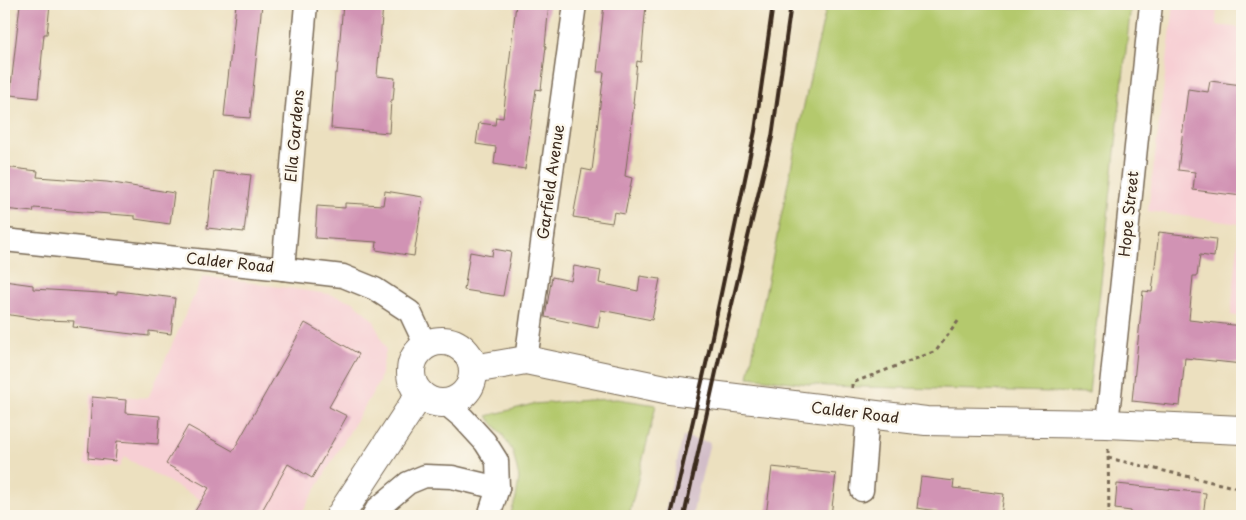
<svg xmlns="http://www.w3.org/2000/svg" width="1246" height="520" viewBox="0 0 1246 520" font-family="'Playpen Sans',sans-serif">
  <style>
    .built { fill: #f7cfd4 }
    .industrial { fill: #d2bdc8 }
    .green { fill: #b4c96d; stroke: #787a46 }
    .building { fill: #d193b4 }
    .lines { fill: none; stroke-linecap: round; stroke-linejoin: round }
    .minor-casing { stroke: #796a56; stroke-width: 25 }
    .major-casing { stroke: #796a56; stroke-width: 30 }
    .path { stroke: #796a56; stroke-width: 3; stroke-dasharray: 4 4; stroke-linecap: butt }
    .minor { stroke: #fff; stroke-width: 22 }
    .major { stroke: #fff; stroke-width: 28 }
    .rail { stroke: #3b2a1e; stroke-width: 4 }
    .labels { text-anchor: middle; stroke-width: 5; stroke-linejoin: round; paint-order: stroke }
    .street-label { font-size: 15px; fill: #3b2a1e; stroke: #fbf7ec }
  </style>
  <rect width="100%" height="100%" fill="#fbf7ec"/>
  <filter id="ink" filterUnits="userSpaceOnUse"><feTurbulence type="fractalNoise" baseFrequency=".02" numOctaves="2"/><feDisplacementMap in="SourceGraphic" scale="10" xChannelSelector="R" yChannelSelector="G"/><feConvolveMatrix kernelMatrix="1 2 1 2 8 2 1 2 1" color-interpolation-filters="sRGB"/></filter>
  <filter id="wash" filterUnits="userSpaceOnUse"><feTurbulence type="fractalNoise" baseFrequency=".0096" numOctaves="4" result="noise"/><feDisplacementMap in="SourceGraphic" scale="20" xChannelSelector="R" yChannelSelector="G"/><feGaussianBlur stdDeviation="1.12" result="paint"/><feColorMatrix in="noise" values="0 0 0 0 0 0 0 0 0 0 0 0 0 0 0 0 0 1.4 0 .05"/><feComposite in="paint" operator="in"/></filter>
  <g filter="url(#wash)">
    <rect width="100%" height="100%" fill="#ece0bf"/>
    <g class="built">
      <path d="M1174 4H1217L1216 25 1242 28V317L1231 315 1240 224 1148 211Z"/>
      <path d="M203 276 329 294 354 302 374 321 386 350 379 382 300 516H230L124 457 119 467 84 464 90 394 148 398Z"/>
    </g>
    <path class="industrial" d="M683 436 701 441 710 442 692 516H664Z"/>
    <g class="green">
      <path d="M827 4H1131L1089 393 826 386 748 377 804 105Z"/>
      <path d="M618 399 656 405 629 516H510L516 498 519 478 513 452 502 434 487 416 533 404 588 400Z"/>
    </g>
    <g id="blocks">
      <g class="building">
        <path d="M20 4H50L47 34H44L38 98 10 95Z"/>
        <path d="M236 4H262L250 118 224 116Z"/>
        <path d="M343 4 383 5 377 76 395 78 393 100H391L389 133 331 128 335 73H337Z"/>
        <path d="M516 4H549L545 46H546L541 90 536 89 525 169 494 164 496 147 476 144 479 123 495 125 496 117 503 118Z"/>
        <path d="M604 4H646L641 62 637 61 633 104H634L625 176 632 178 625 214 614 212 612 223 573 217 582 169 592 171 604 72H597Z"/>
        <path d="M1210 81 1242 85V196L1193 190 1195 172 1178 170 1188 89 1208 92Z"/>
        <path d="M4 167 38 171 37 177 107 182 174 193 170 224 135 219V216L34 208 33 212 4 209Z"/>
        <path d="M214 171 251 175 244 232 207 228Z"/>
        <path d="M385 191 423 197 414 256 376 250 377 242 315 238 317 206 345 208V203L383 205Z"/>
        <path d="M1159 232 1216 239 1214 257 1200 255 1197 276H1193L1189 320 1242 326V364L1185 358 1180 406 1132 401 1143 291 1152 292Z"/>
        <path d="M493 249 511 252 503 296 464 290 470 252 492 256Z"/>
        <path d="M574 266 601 271 599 283 638 291 640 276 660 279 652 320 601 310 598 328 545 317 552 277 571 281Z"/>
        <path d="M4 281 33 285V289L117 294V291L175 298 171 334 149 331V336L73 327 74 321 44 320 4 314Z"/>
        <path d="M305 323 359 354 329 407 347 416 312 478 288 464 259 516H192L209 488 166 464 188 426 233 451Z"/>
        <path d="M92 397 126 400 125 413 160 416 158 444 117 441 115 461 88 458Z"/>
        <path d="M772 467 836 474 831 516H766Z"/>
        <path d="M921 477 954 481 953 488 1004 494 1001 516H937V511L917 508Z"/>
        <path d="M1117 484 1206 493 1203 516H1130L1131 511 1115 509Z"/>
      </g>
    </g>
  </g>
  <g filter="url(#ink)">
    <use href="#blocks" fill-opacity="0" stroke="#796a56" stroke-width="1"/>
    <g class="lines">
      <g class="minor-casing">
        <g id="minor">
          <path d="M4 240 283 269 343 276 375 289 410 312 426 346"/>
          <path d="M283 269 306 4"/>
          <path d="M526 360 575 4"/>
          <path d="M445 403 463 418 485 442 497 461 498 488 489 516"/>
          <path d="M1107 424 1151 4"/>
          <path d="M862 490 868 414"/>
          <path d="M373 516 377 509 408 483 425 476 452 477 498 488"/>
        </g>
      </g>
      <g class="major-casing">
        <g id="major">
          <circle cx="442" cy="372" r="31"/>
          <path d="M473 369 526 360 670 390 926 421 1107 424 1242 430"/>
          <path d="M340 516 420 394"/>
        </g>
      </g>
      <g class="path">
        <path d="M852 388V383L936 351 959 320"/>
        <path d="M1108 449 1109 516"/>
        <path d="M1108 458 1242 489"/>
      </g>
      <use href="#minor" class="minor"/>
      <use href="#major" class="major"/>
      <g class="rail">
        <path d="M671 516 709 351 755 131 773 4"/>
        <path d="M684 516 720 354 772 137 791 4"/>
      </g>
    </g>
  </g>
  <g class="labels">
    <g class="street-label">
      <text transform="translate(295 136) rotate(-85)" y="5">Ella Gardens</text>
      <text transform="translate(551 182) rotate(-82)" y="5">Garfield Avenue</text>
      <text transform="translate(1129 214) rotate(-84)" y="5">Hope Street</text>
      <text transform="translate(230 263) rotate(6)" y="5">Calder Road</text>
      <text transform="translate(855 413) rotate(7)" y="5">Calder Road</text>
    </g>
  </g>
  <rect width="1246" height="520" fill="none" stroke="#fbf7ec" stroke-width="20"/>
</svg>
